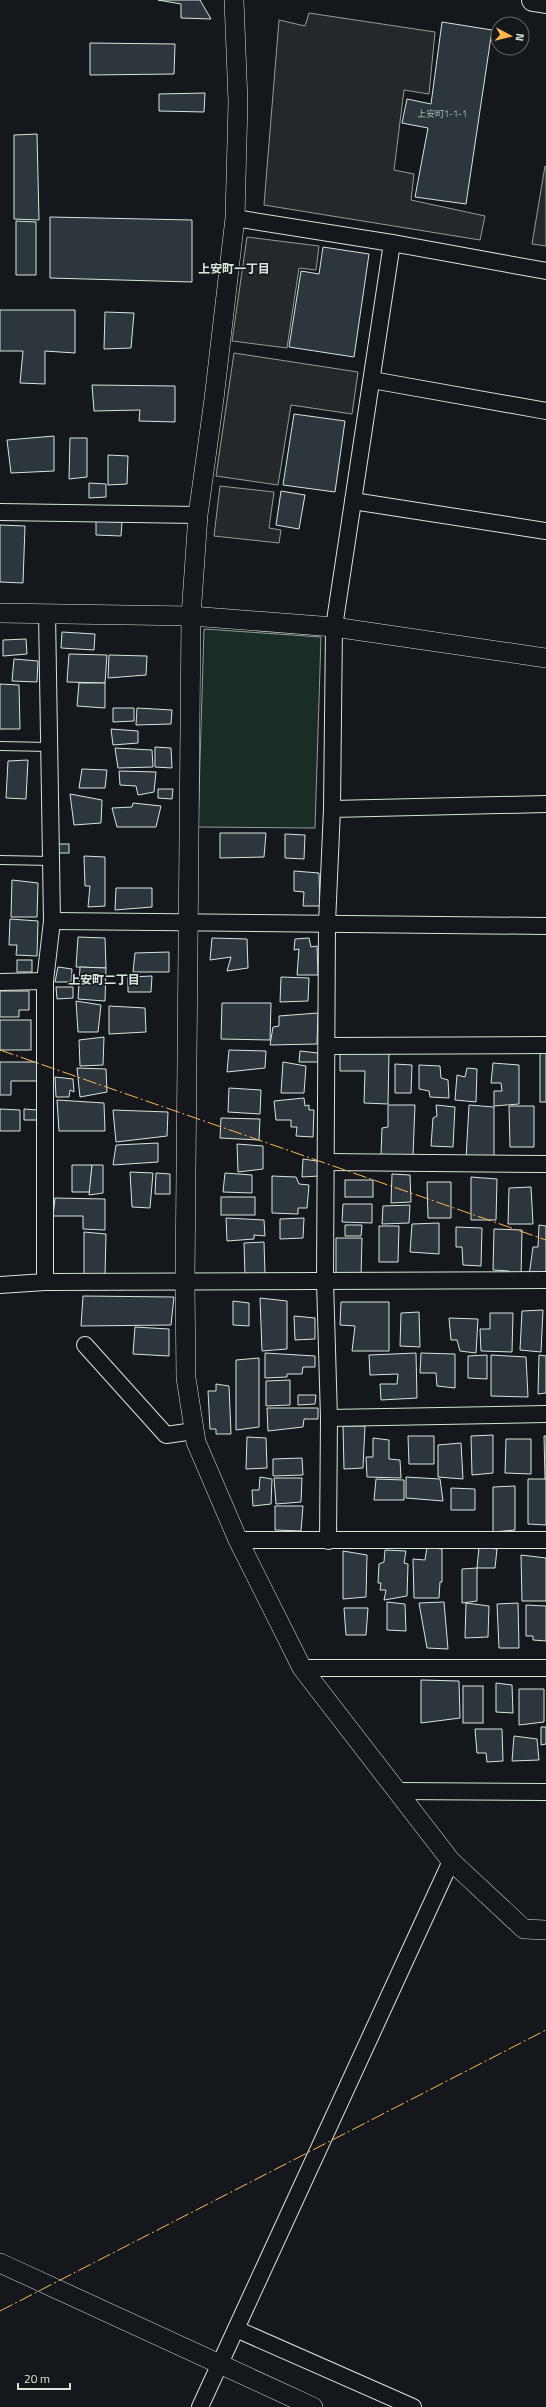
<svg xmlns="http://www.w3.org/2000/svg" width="546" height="2407" viewBox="0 0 546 2407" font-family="'Titillium Web','Noto Sans JP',sans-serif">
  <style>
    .green { fill: #1a2d24; stroke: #939e99 }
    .parking { fill: #24282b; stroke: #939e99 }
    .building { fill: #2c363c; stroke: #d8e6dc }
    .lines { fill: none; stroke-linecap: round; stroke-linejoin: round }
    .service-casing { stroke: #d8e6dc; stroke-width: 10 }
    .minor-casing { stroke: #d8e6dc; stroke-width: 18 }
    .tertiary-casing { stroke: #d8e6dc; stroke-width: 20 }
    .trunk-casing { stroke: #d8e6dc; stroke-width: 24 }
    .service { stroke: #14181c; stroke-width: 8 }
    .minor { stroke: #14181c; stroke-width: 16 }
    .tertiary { stroke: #14181c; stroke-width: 19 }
    .trunk { stroke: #14181c; stroke-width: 22 }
    .power { stroke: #ffb74d; stroke-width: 1; stroke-dasharray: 14 3 2 3; stroke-linecap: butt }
    .labels { text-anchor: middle; stroke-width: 3; stroke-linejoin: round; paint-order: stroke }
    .number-label { font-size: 9px; fill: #adbab4 }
    .neighbourhood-label { font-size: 12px; font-weight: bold; fill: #d8e6dc; stroke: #14181c }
  </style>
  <rect width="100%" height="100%" fill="#14181c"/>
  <path class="green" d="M204 629 321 637 315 828 198 827Z"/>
  <g class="parking">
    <path d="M309 13 435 32 429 94 404 90 394 170 414 174 411 200 485 216 480 240 264 205 279 20 305 26Z"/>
    <path d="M545 166H546V246L532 244Z"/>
    <path d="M247 237 319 246 316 270 299 268 287 348 232 341Z"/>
    <path d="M234 353 358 372 352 414 291 405 278 485 216 476Z"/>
    <path d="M220 486 274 492 269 528 281 530 279 543 214 536Z"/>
  </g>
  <g class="building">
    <path d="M158 0H200L211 19 181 18V4Z"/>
    <path d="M442 22 492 30 466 204 415 197 428 128 402 123 407 99 431 104Z"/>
    <path d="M90 43 175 44 174 74 90 75Z"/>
    <path d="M205 93 204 112 159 111V94Z"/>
    <path d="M37 134 39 220 14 219V135Z"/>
    <path d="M50 217 192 220V282L50 278Z"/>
    <path d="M16 221 36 222V275H16Z"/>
    <path d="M323 247 369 254 354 357 289 347 301 271 319 274Z"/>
    <path d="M0 310H75V353L45 351V384L20 383 23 351H0Z"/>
    <path d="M105 312 134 313 131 348 104 349Z"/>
    <path d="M92 385 175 386V422L139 421 140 410 94 411Z"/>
    <path d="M294 414 345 421 335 492 283 485Z"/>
    <path d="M54 436V471L11 473 7 440Z"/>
    <path d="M70 438H87V477L69 479Z"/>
    <path d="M108 455 128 456 127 484 108 485Z"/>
    <path d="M89 483 106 484V497L89 498Z"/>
    <path d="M281 491 305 495 299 529 276 525Z"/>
    <path d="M96 521 122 522 121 536 96 535Z"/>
    <path d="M0 525 25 526 23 583 0 582Z"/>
    <path d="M62 632 95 634 94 650 61 648Z"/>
    <path d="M26 639 27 654 3 656V640Z"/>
    <path d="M69 654 107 655 105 683 67 682Z"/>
    <path d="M109 655 147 656 146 675 108 678Z"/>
    <path d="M14 659 38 661 37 682 12 681Z"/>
    <path d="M79 683H105V708L77 706Z"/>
    <path d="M0 684 19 685 20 729H0Z"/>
    <path d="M113 708H134V721L113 722Z"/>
    <path d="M137 708 172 710 171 724 136 725Z"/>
    <path d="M111 729 138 731V743L113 745Z"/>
    <path d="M155 747 171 748 172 768 155 767Z"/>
    <path d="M115 748 152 750 153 767 118 768Z"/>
    <path d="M28 760 26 799 6 798 8 761Z"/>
    <path d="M82 769 107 770 105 788H79Z"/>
    <path d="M119 771 156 772 154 792 138 795 136 786 120 785Z"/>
    <path d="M158 789H173L172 799 158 798Z"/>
    <path d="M70 794 102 800 101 823 74 825Z"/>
    <path d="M133 803 161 806 156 827H117L112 808 132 807Z"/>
    <path d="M220 833H266L264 857 220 858Z"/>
    <path d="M285 834 305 835 304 859 285 858Z"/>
    <rect x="56" y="844" width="13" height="9"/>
    <path d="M84 856 105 857V906L88 907 90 886H85Z"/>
    <path d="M294 871 319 873 320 906H303L304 892 294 891Z"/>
    <path d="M12 880 38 883 37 917H11Z"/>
    <path d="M116 888H152V907L115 910Z"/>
    <path d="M10 919 38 921 37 956 16 955 17 945H9Z"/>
    <path d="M78 937 105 938 106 968 76 967Z"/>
    <path d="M212 938 247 939 248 968 227 971 231 957 210 960Z"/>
    <path d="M309 938 311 947 317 946 318 975H297L299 949 294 950 295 939Z"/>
    <path d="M169 952V972H133L135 953Z"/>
    <rect x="17" y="960" width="15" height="12"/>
    <path d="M58 967 72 969 71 982H55Z"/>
    <path d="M80 967 106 968 105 1001 78 999Z"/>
    <path d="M152 976 151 992H128V977Z"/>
    <path d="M281 977 309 978 308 1001 280 1002Z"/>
    <path d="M56 987H73V998L57 999Z"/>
    <path d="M0 991H29V1010H19V1017H0Z"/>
    <path d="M76 1001 101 1005 98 1032H78Z"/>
    <path d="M222 1003H271L270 1040 221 1039Z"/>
    <path d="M109 1006 145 1008 146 1032 109 1034Z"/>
    <path d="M318 1013 317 1044 270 1045 273 1027 279 1026V1016Z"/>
    <rect x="0" y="1020" width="31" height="30"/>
    <path d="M104 1037 103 1065 80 1066 79 1040Z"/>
    <path d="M229 1050 266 1051 265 1068 227 1072Z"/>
    <path d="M300 1051 318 1053V1062H299Z"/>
    <path d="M340 1052H389L388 1104 364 1103 365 1071H340Z"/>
    <rect x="540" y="1053" width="6" height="49"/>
    <path d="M0 1062H39V1081H11V1095H0Z"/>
    <path d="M283 1062 306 1066 304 1093H281Z"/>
    <path d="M493 1063 519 1065V1104L494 1106V1091H502L501 1083H491Z"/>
    <path d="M395 1064 412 1065 411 1093H395Z"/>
    <path d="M419 1065 440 1066 441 1078 448 1080 449 1098 430 1097 429 1091 419 1089Z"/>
    <path d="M77 1068 106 1069 107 1092 80 1097Z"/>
    <path d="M467 1068 477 1069 476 1102 455 1100 457 1075 465 1077Z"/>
    <path d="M55 1077 73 1079 74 1092 70 1090 69 1097H56Z"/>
    <path d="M229 1088 261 1090 260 1114 228 1112Z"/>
    <path d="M304 1098 305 1106 309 1105V1110H314L313 1137 296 1136 297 1127H291V1120H276L274 1101Z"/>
    <path d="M57 1100 104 1103 105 1131H59Z"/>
    <path d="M388 1105H415L413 1155H381L382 1128 388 1127Z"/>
    <path d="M436 1105 455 1107 453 1147 431 1146 433 1118 437 1116Z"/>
    <path d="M469 1105 494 1107V1159H466Z"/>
    <path d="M509 1106H534V1147H510Z"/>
    <path d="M0 1109 20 1110V1131H0Z"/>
    <path d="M24 1109 37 1110V1120H24Z"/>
    <path d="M113 1110 168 1112 167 1136 116 1142Z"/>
    <path d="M221 1118 260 1119 259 1140 220 1138Z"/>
    <path d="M158 1143V1162L113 1165 116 1145Z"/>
    <path d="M237 1144 263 1146V1169L238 1172Z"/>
    <path d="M303 1159 317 1161 319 1176 302 1177Z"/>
    <path d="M72 1165H92L90 1192H72Z"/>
    <path d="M92 1165H103V1193L89 1195Z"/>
    <path d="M130 1172 153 1173 150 1208 132 1207Z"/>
    <path d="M156 1173 170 1174V1194H155Z"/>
    <path d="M225 1173 252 1175V1193L223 1192Z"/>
    <path d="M392 1174 410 1175 411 1202 391 1203Z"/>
    <path d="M272 1176 296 1177 299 1184 309 1185 307 1208H298V1214L272 1213Z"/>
    <path d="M471 1177 497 1179 496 1220H471Z"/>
    <rect x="345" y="1180" width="28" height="17"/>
    <path d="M427 1182H451V1218H428Z"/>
    <path d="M531 1187 533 1224H508L509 1188Z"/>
    <rect x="221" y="1197" width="34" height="18"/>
    <path d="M55 1198 105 1199V1230L83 1229V1216H53Z"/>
    <path d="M343 1204H372V1223L342 1222Z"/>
    <path d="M410 1205 409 1223 382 1224 383 1206Z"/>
    <path d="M226 1218 264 1220 265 1236 254 1235V1239L227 1241Z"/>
    <path d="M304 1218 303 1238 280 1239V1219Z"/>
    <path d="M439 1223V1254L410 1252 412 1224Z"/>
    <path d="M345 1225H362L361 1236H345Z"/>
    <path d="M539 1225 546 1226V1277L529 1276 533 1247H538Z"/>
    <path d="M379 1226H399L398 1262H379Z"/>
    <path d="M456 1227 482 1228 481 1266 463 1265 462 1247H456Z"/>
    <path d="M494 1229 522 1230 521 1276H509V1271L493 1270Z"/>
    <path d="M84 1232 106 1234 105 1277 84 1278Z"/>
    <path d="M336 1238H362L361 1277 336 1278Z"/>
    <path d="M264 1242 265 1274 245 1275 244 1243Z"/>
    <path d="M83 1296 174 1297 171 1325 81 1326Z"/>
    <path d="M260 1298 287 1301V1349L262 1351Z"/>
    <path d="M233 1301 249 1303V1326L233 1325Z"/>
    <path d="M341 1302H389V1351H352L355 1326 340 1325Z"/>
    <path d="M543 1310 541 1352 520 1350 522 1311Z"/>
    <path d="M419 1312 420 1347 400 1346 401 1313Z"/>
    <path d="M490 1313H513L512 1352 481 1351 480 1329H490Z"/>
    <path d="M294 1316 315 1318V1339L295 1340Z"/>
    <path d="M449 1318 478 1319 476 1353 460 1351 457 1340H451Z"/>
    <path d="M135 1327 169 1329V1356L133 1354Z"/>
    <path d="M265 1353 315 1356V1367H303L302 1374H287V1377L265 1378Z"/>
    <path d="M416 1353 417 1398 381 1400 380 1384H397L398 1374 370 1375 369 1355Z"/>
    <path d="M421 1353 455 1354V1388L437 1386 436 1373H420Z"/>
    <path d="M487 1355V1379L468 1378V1356Z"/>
    <path d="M491 1355 526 1357 528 1397 491 1396Z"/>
    <path d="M539 1355 546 1356V1393L538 1394Z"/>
    <path d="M259 1358V1427L236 1430V1360Z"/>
    <path d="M290 1380V1405L266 1406V1381Z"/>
    <path d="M216 1384 229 1386 231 1434H216V1429H210L208 1391H216Z"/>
    <path d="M298 1395H316L315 1404 298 1405Z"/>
    <path d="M267 1408H318V1419H304L303 1427 268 1431Z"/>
    <path d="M343 1426H365L363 1468 344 1469Z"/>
    <path d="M493 1435V1473L472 1475 471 1436Z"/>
    <path d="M408 1436H434V1464H409Z"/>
    <path d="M544 1436H546V1479H545Z"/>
    <path d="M247 1437 266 1438 267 1468 246 1469Z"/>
    <path d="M373 1438 389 1440V1459L400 1460 401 1478 367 1477 366 1457H373Z"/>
    <path d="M506 1439H531V1474L505 1473Z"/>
    <path d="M461 1443 463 1479 438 1477V1445Z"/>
    <path d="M302 1458 303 1475 273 1476V1459Z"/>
    <path d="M260 1477 272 1479 271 1504 253 1506 252 1490H259Z"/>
    <path d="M406 1477 440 1479 443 1501 406 1498Z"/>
    <path d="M274 1478H302L301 1502 276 1504Z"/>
    <path d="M376 1479 404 1480V1500H374Z"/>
    <path d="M528 1479H546V1525L528 1524Z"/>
    <path d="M515 1486V1530L493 1532V1487Z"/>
    <path d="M451 1488 475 1489V1510H451Z"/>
    <path d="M275 1506H303L301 1531 275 1530Z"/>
    <path d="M427 1547 442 1549V1582H440L439 1598H414L413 1559 425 1560Z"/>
    <path d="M479 1547 497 1549 495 1568H477Z"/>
    <path d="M385 1550 406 1551 404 1563 408 1564 407 1596 384 1600 386 1590H380L381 1583H378L379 1564 384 1562Z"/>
    <path d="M343 1551 367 1555 366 1597 343 1599Z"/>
    <path d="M521 1555 546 1558V1601H522Z"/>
    <path d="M477 1568V1601L462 1603V1569Z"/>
    <path d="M387 1602 405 1604 406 1631 387 1630Z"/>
    <path d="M444 1602 448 1649 427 1648 419 1603Z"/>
    <path d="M466 1603 489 1606 488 1637 465 1638Z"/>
    <path d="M518 1603 519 1648H499L497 1604Z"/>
    <path d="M526 1605 546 1606V1641L533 1640V1636H526Z"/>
    <path d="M344 1608H368L366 1635H346Z"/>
    <path d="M421 1680 459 1681 460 1718 421 1723Z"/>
    <path d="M496 1683 512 1685 513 1713 496 1712Z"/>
    <rect x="463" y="1686" width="20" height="37"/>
    <path d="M519 1689H544V1722L519 1725Z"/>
    <path d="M541 1727H546V1744L541 1745Z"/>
    <path d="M475 1729H502L503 1761 487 1762 486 1753H477Z"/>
    <path d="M514 1736 537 1739 539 1760 512 1761Z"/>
  </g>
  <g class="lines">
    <g class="service-casing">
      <g id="service">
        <path d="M0 746 49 747"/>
        <path d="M0 860 51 861"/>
      </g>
    </g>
    <g class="minor-casing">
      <g id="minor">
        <path d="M235 218 392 243 546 271"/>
        <path d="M372 380 546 411"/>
        <path d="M353 501 546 531"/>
        <path d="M0 512 198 515"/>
        <path d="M332 809 546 804"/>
        <path d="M52 921 546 926"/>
        <path d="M0 982 45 981"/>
        <path d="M327 1046 546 1045"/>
        <path d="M326 1162 546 1164"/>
        <path d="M45 1282V981L52 921 47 613"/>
        <path d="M0 1285 45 1282 546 1280"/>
        <path d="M85 1345 166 1435 194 1431"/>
        <path d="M329 1418 546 1414"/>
        <path d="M238 1540H546"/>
        <path d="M328 1541 329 1418 325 1281 327 923 332 809 334 627 392 243"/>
        <path d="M302 1668H546"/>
        <path d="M397 1791 546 1792"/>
        <path d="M236 2329 413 2407"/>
        <path d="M200 2407 451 1861"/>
      </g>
    </g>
    <g class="tertiary-casing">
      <g id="tertiary">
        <path d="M234 0 238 102 235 218 214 399 198 515 191 616 185 1283 186 1378 196 1442 238 1540 302 1668 451 1861 524 1929 546 1930"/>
        <path d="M0 613 191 616 334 627 546 658"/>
        <path d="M0 2263 313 2407"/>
      </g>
    </g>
    <g class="trunk-casing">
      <path id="trunk" d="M533 0 546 2"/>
    </g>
    <use href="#service" class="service"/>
    <use href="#minor" class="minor"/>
    <use href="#tertiary" class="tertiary"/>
    <use href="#trunk" class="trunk"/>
    <g class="power">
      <path d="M0 1050 546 1240"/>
      <path d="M0 2311 546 2030"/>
    </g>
  </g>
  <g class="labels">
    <g class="number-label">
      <text x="442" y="117">上安町1-1-1</text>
    </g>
    <g class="neighbourhood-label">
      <text x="234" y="273">上安町一丁目</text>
      <text x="104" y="984">上安町二丁目</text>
    </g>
  </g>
  <g transform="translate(510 36) rotate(97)"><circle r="19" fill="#14181c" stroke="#626a69"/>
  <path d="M0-3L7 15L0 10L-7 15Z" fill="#ffb74d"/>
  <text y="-6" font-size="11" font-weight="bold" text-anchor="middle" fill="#d8e6dc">N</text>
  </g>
  <path d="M18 2383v6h52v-6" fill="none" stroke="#d8e6dc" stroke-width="2"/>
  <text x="24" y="2383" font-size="12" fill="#d8e6dc" stroke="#14181c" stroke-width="3" paint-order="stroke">20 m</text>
</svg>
